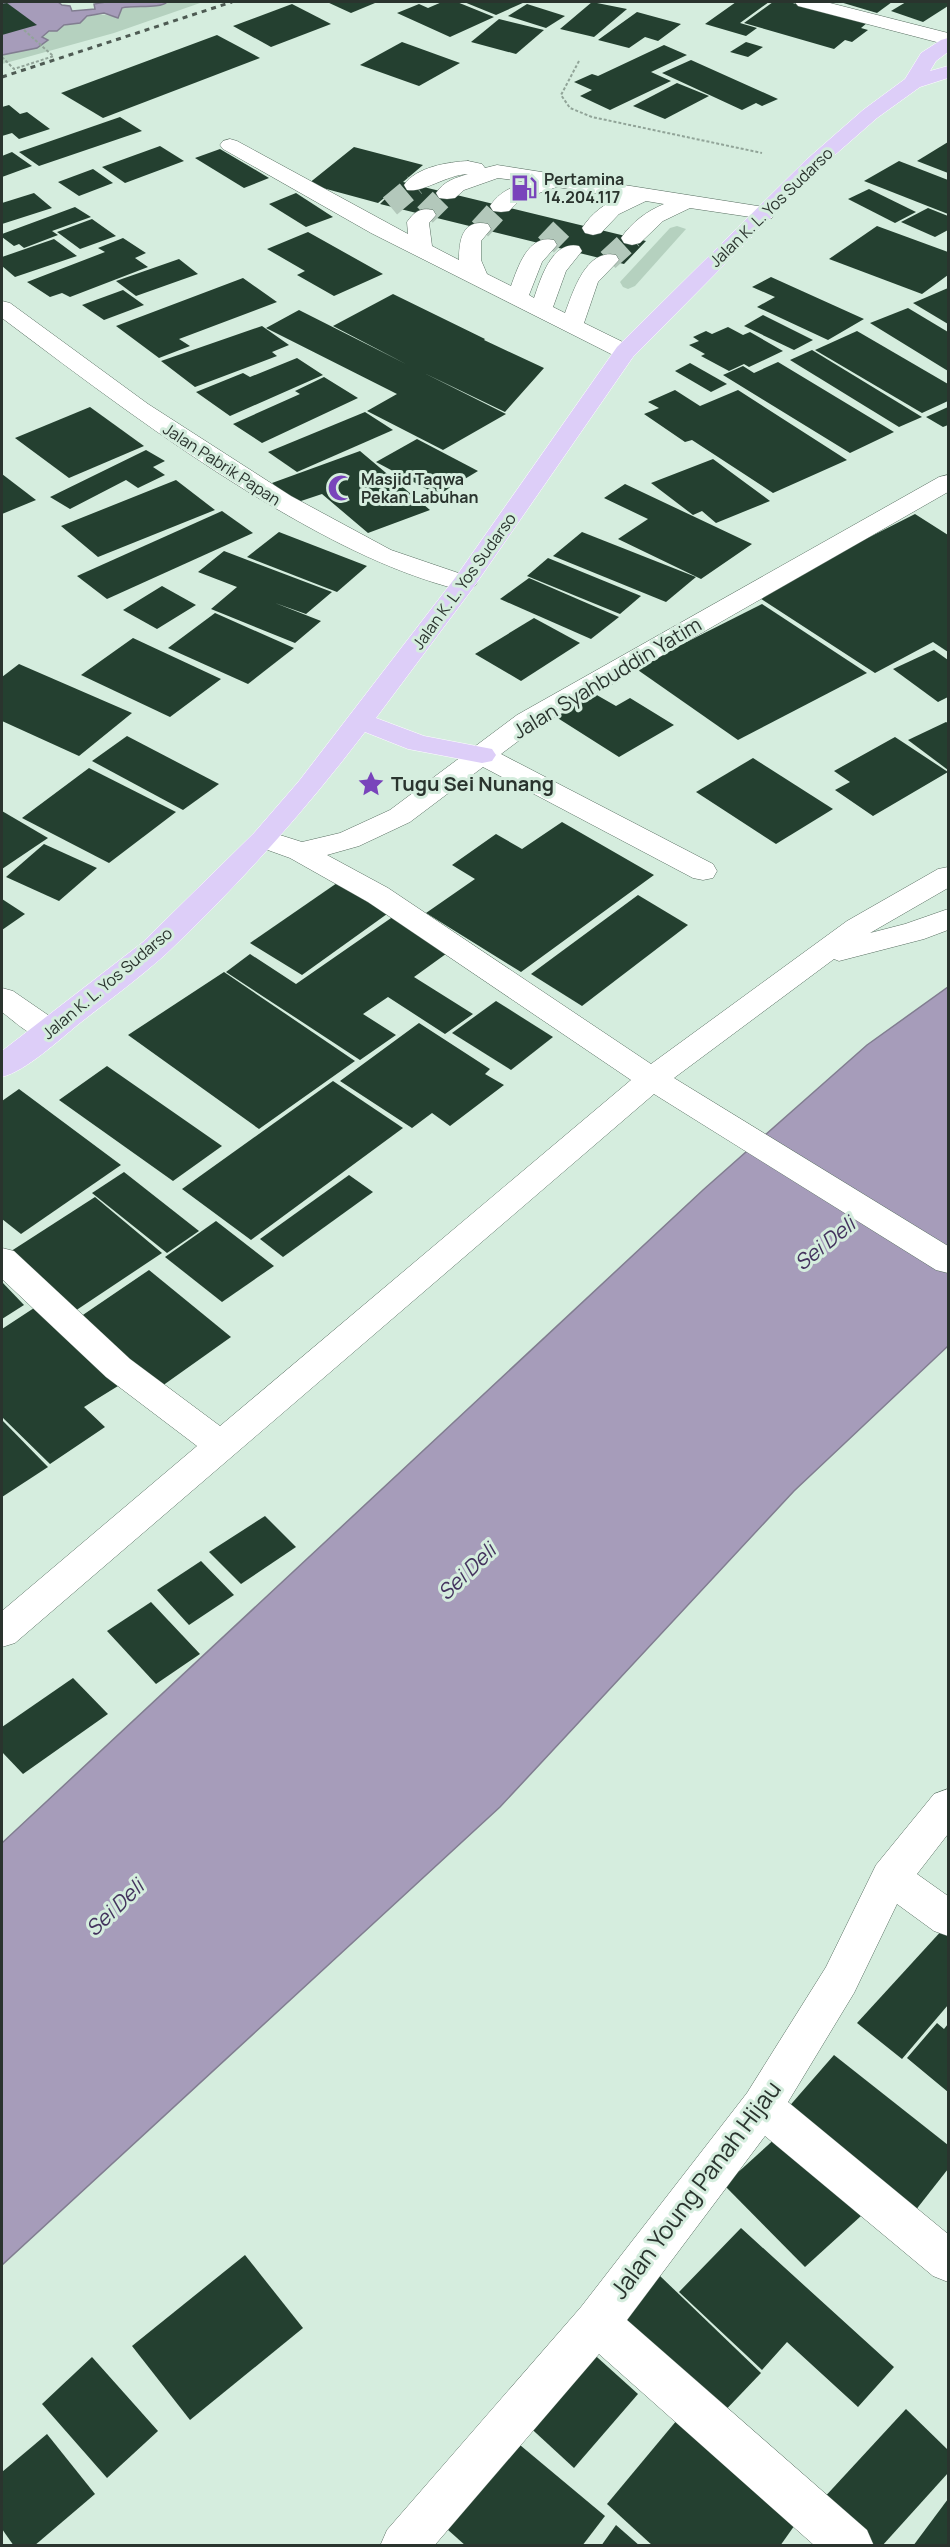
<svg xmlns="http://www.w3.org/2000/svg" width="950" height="2547" viewBox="0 0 950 2547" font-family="Manrope,sans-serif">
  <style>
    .green { fill: #b5d1bf }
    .water { fill: #a69cba; stroke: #817d90; stroke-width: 1.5 }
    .building { fill: #244030 }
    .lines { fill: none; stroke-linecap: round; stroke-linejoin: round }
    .minor-tunnel { stroke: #b3c8bb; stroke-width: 22; stroke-dasharray: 22 10; stroke-linecap: butt }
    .minor-casing { stroke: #586e61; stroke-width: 1 }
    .highway-casing { stroke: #fff; stroke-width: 1 }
    .path { stroke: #91a498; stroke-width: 2; stroke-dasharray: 3 2; stroke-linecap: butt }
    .minor { fill: #fff; fill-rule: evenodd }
    .highway { fill: #ddcef8; fill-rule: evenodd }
    .rail { stroke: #4e5b53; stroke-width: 3; stroke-dasharray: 5 5; stroke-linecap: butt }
    .labels { text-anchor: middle; stroke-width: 6; stroke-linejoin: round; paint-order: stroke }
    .far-poi-label { font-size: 16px; font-weight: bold; fill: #2a342e; stroke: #d5edde; text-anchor: start }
    .far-street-label { font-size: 16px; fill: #2a342e; stroke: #d5edde }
    .street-label { font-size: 20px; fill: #2a342e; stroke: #d5edde }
    .poi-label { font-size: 20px; font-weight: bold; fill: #2a342e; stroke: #d5edde; text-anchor: start }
    .water-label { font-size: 21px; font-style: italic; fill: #44335e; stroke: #d5edde }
    .near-street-label { font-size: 24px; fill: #2a342e; stroke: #d5edde }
  </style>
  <rect width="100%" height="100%" fill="#d5edde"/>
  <g class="green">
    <path d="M167 2H203L114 33 2 64V55L37 48 47 40 42 37C53 27 63 26 77 23 82 22 85 17 90 16 100 13 108 15 118 18L122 9C135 5 160 9 167 2Z"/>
    <path d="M677 226 686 229 635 286 628 289 623 287 620 282 670 228Z"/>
  </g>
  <g class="water">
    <path d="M13 2H58L62 5 70 6 72 11 95 9 94 4 106 2H167C160 9 135 5 122 8L118 18 104 13 87 16 80 23 64 25 57 31H49L42 37 48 40 37 48 2 55V4Z"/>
    <path d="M948 987V1346L794 1491 500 1807 2 2265V1843L703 1190 867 1045Z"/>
  </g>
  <g class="building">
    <path d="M327 2H371L375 3 351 13Z"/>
    <path d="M442 2H457L494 17 450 37 397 13 419 4 428 8Z"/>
    <path d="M464 2H525L496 15Z"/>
    <path d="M592 2 627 9 594 37 560 29Z"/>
    <path d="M736 2H769L740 23 757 28 746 36 705 24Z"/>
    <path d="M773 2H789L867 23 861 28 868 30 852 42 845 40 834 49 744 23Z"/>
    <path d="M840 2H892L877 13Z"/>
    <path d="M906 2H948V6L923 22 891 11Z"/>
    <path d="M7 3 37 25 2 35V4Z"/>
    <path d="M292 4 331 24 271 47 233 26Z"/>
    <path d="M527 4 565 16 546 28 508 16Z"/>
    <path d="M637 12 681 24 658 41 645 37 629 48 598 40Z"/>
    <path d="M499 19 544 30 516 54 471 42Z"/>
    <path d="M217 35 260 58 103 118 61 93Z"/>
    <path d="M402 42 460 63 419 86 360 65Z"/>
    <path d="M746 42 763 47 748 57 730 52Z"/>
    <path d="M664 45 687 55 651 72 671 81 610 110 580 96 592 90 574 82 592 74 598 76Z"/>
    <path d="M691 60 778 99 762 106 756 103 742 110 662 73Z"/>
    <path d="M677 83 709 96 665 119 633 106Z"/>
    <path d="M9 105 20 114 27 112 50 129 19 139 12 133 2 136V107Z"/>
    <path d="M120 117 142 131 39 166 19 152Z"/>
    <path d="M948 142V173L917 161Z"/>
    <path d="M160 146 184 161 125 183 102 167Z"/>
    <path d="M354 147 423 165 403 182 646 241 624 264 380 204 394 190 378 203 308 184Z"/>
    <path d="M220 149 269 178 244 188 195 158Z"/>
    <path d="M12 152 32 166 2 177V156Z"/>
    <path d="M899 161 948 180V214L864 181Z"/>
    <path d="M93 169 113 183 79 196 58 182Z"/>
    <path d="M869 189 916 212 895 223 848 199Z"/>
    <path d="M34 193 52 208 2 224V203Z"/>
    <path d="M296 193 333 217 306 227 269 204Z"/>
    <path d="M75 207 91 217 52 231 58 235 24 248 19 244 14 246 2 237V234Z"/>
    <path d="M928 208 948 216V230L935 237 901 222Z"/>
    <path d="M92 219 116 236 80 249 57 232Z"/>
    <path d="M877 226 948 252V275L922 294 829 259Z"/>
    <path d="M308 232 383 274 334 296 297 275 305 271 267 249Z"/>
    <path d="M123 238 146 253 135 258 148 267 70 297 62 293 50 297 27 282 105 252 98 248Z"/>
    <path d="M54 239 77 256 15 277 2 266V257Z"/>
    <path d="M179 259 198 274 136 296 116 281Z"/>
    <path d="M771 277 864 319 828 340 757 307 775 297 752 287Z"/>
    <path d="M243 278 277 302 179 339 190 346 159 358 116 326Z"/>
    <path d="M948 288V324L913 303Z"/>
    <path d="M123 290 144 305 104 320 82 305Z"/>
    <path d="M393 294 485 339 484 340 544 368 505 412 424 373 506 414 443 450 367 411 397 394 266 328 299 310 406 364 333 326Z"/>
    <path d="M908 308 948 332V371L870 323Z"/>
    <path d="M763 315 813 340 794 350 744 326Z"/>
    <path d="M262 326 289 345 272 352 277 356 195 387 161 361Z"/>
    <path d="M728 327 743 335 750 332 783 351 749 367 744 364 729 371 701 356 705 354 689 345 699 341 693 337 706 331 712 334Z"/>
    <path d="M857 331 948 384V401L922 413 815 350Z"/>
    <path d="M812 350 922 417 899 427 790 360Z"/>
    <path d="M297 358 323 375 230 416 196 392 243 373 250 377Z"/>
    <path d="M778 362 894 432 850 453 723 375 743 366 754 373Z"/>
    <path d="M690 363 727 384 711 392 675 371Z"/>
    <path d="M324 377 358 398 262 443 233 424 300 394 295 391Z"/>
    <path d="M675 390 700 406 738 390 847 460 773 493 692 440 685 442 644 414 659 408 648 402Z"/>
    <path d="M90 407 144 446 69 478 15 438Z"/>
    <path d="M948 407V425L943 427 926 417Z"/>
    <path d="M365 412 393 430 297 472 268 452Z"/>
    <path d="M417 439 478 471 438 495 376 462Z"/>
    <path d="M146 450 165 461 153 467 165 475 138 488 126 480 70 509 50 497Z"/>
    <path d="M360 451 430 510 368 533 322 494 295 503 272 483Z"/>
    <path d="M713 459 770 501 716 523 702 511 693 515 651 483Z"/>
    <path d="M2 474 36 500 2 514Z"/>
    <path d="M176 480 215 510 98 557 61 526Z"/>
    <path d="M625 484 752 544 701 579 618 539 648 519 604 498Z"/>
    <path d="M222 511 253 533 107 599 77 576Z"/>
    <path d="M915 514 948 535V652L933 642 875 673 755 595Z"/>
    <path d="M279 532 367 566 337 592 247 557Z"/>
    <path d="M582 532 696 577 666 602 553 556Z"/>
    <path d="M224 551 332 592 306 614 275 603 321 621 295 643 211 609 237 587 198 572Z"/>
    <path d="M548 558 641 596 620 614 527 576Z"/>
    <path d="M529 578 619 617 591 639 500 599Z"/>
    <path d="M162 586 196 605 157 629 123 610Z"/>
    <path d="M762 604 867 673 738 740 635 668Z"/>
    <path d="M215 613 294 648 248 684 168 648Z"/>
    <path d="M534 618 580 643 521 681 475 654Z"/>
    <path d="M133 638 221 679 170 717 81 675Z"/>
    <path d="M934 650 948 660V697L938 702 893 669Z"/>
    <path d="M19 664 132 713 79 756 2 721V677Z"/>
    <path d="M595 694 616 706 630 698 674 725 619 757 556 717Z"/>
    <path d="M946 722 948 723V770L908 740Z"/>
    <path d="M127 736 219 784 183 810 92 761Z"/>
    <path d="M895 737 948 772 873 816 835 790 850 782 834 771Z"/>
    <path d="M753 758 833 809 776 844 696 792Z"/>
    <path d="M89 768 176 812 109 863 22 818Z"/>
    <path d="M2 811 48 838 2 869Z"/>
    <path d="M562 822 654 875 521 972 426 913 475 879 452 865 496 834 522 849Z"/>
    <path d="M44 844 97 868 59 901 6 877Z"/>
    <path d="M337 883 387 914 302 975 250 943Z"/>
    <path d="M638 895 688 925 582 1006 531 974Z"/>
    <path d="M2 899 25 914 2 930Z"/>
    <path d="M394 916 450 951 414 977 473 1014 445 1034 388 997 363 1014 396 1035 360 1060 226 972 250 954 296 984Z"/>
    <path d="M224 972 355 1061 259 1129 128 1035Z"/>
    <path d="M496 1001 553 1037 511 1070 452 1033Z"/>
    <path d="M419 1023 490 1069 485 1074 504 1085 450 1126 432 1113 412 1128 340 1081Z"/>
    <path d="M107 1066 222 1146 173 1181 59 1100Z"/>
    <path d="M333 1081 403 1128 251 1240 182 1189Z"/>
    <path d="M19 1089 121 1165 21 1234 2 1219V1101Z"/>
    <path d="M124 1172 199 1231 167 1253 92 1193Z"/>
    <path d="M349 1175 373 1192 283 1257 260 1239Z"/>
    <path d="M95 1197 162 1253 72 1313 5 1255Z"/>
    <path d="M216 1221 274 1266 222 1302 165 1257Z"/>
    <path d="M149 1270 231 1337 155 1391 74 1321Z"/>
    <path d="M2 1282 24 1305 2 1319Z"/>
    <path d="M34 1308 118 1386 84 1407 105 1427 50 1464 2 1417V1329Z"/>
    <path d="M2 1420 48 1467 2 1497Z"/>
    <path d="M265 1516 296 1547 241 1584 209 1552Z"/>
    <path d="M201 1561 234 1595 189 1625 157 1590Z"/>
    <path d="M151 1602 200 1654 156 1684 107 1631Z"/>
    <path d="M73 1678 108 1714 23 1774 2 1752V1727Z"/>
    <path d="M944 1928 948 1931V2005L902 2059 857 2023Z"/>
    <path d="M937 2023 944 2029 948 2024V2092L907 2058Z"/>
    <path d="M834 2055 948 2145V2169L915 2211 786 2110Z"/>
    <path d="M779 2135 861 2216 805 2267 724 2185Z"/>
    <path d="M741 2228 894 2367 858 2407 787 2342 762 2370 679 2292Z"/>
    <path d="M245 2255 303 2328 190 2420 132 2346Z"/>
    <path d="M659 2275 761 2373 717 2419 615 2319Z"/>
    <path d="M588 2349 638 2394 574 2468 523 2421Z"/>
    <path d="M92 2357 158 2431 107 2478 42 2404Z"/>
    <path d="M906 2409 948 2450V2473L882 2546H866L821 2501Z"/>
    <path d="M677 2420 797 2522 780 2546H653L607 2504Z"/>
    <path d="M47 2434 95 2494 34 2546H14L2 2529V2472Z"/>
    <path d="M508 2435 605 2516 582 2546H466L438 2521Z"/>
    <path d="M948 2499V2546H913Z"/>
    <path d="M616 2525 640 2546H601Z"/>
  </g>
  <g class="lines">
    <g class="minor-tunnel">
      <path d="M390 206 415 185"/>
      <path d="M425 215 447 193"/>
      <path d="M480 229 501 206"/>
      <path d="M546 245 568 222"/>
      <path d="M608 260 632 238"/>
    </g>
    <g class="minor-casing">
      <g id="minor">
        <path d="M795 2H826L948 33V45L798 6Z"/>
        <path d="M230 139 237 141 408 234 407 222C414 212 420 207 433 210L436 215 429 223 432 246 459 260C459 241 462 218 488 224L491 229 481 241V260L487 274 511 286C518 267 528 234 554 240L557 245 542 262 529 295 534 298C541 278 552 240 579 246L582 251 566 271 553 307 565 313C573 292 586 248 616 255L619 260 598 282 584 323 633 347 637 352 633 357 625 359 617 357 371 233 223 149 220 145 223 141Z"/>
        <path d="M468 161 482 164 485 168 497 165 764 207 772 208 775 213 772 218 764 219 690 208 663 221 640 243 632 245 624 243 621 238C632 222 647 211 664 204L646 201 619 214 601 233 593 235 585 233 582 228C592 213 604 204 620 197L557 187 521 199 509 211 501 212 493 211 490 206C500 191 512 187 528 182L498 178 464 190 455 198 447 199 439 198 436 193C444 181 455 178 468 174 446 175 423 193 407 190L404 185C416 167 448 162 468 161Z"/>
        <path d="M2 301 10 303 148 404 291 496 391 550 473 578 477 583 473 588 464 591C387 572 318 534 250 493 164 440 83 379 2 318Z"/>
        <path d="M948 475V492L537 727 501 754 713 864 717 871 713 878 703 880 693 878 483 767 410 822 359 846 327 855 388 888 651 1064 847 921 938 869 948 867V888L870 933 905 924 948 909V930L924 939 839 961 834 959 674 1078 948 1246V1273L936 1270 654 1094 15 1643 2 1647V1611L197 1446 106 1377 2 1279V1248L14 1251 130 1359 220 1426 631 1080 368 902 290 858 254 845 250 839 254 833 264 830 302 842 340 833 390 810 517 715 939 477Z"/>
        <path d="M2 988 13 991 61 1024 65 1031 61 1038C38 1045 19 1025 2 1012Z"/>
        <path d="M948 1789V1834L917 1874 948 1896V1936L934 1931 897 1904 854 1993 788 2102 948 2234V2282L933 2276 765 2136 627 2320 867 2530 874 2546H815L599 2354 434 2546H380L387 2530 581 2307 747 2093 826 1967 876 1865 934 1794Z"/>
      </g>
    </g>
    <g class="highway-casing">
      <path id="highway" d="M948 38V52L936 61 930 71 948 66V78L920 87 877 118 820 168 633 357 473 588 376 718 424 736 492 749 496 755 492 761 482 763 408 749 365 732C304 812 238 886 165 955 138 979 108 1001 80 1023 59 1040 26 1071 2 1077V1051L143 942 254 833 299 781 455 578 617 347 806 160 863 110 905 79 921 53 941 40Z"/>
    </g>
    <g class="path">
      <path d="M24 30 53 56"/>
      <path d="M2 57 14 69 54 56"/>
      <path d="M579 61 561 95 570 108 592 117 762 153"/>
    </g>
    <use href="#minor" class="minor"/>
    <use href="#highway" class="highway"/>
    <path class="rail" d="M2 77 232 2"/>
  </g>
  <defs>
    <g id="fuel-bare" transform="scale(2.07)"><path d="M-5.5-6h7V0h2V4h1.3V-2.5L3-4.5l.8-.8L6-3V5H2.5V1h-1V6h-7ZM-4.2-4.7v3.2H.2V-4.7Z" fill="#7944bb" stroke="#d5edde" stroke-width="2.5" paint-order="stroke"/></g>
    <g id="mosque-bare" transform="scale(2.07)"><path d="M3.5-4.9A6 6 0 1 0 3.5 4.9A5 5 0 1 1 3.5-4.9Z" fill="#7944bb" stroke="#d5edde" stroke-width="2.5" paint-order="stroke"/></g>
    <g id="sight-bare" transform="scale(2.07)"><path d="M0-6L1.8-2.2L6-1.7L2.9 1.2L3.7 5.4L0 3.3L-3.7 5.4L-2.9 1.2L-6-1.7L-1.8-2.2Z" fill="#7944bb" stroke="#d5edde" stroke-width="2.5" paint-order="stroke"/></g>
  </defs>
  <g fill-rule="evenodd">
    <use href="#fuel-bare" x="524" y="188"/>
    <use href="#mosque-bare" x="341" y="488"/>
    <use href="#sight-bare" x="371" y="784"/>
  </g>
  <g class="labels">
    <g class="far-poi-label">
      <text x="544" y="185">Pertamina<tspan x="544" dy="18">14.204.117</tspan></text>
      <text x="361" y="485">Masjid Taqwa<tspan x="361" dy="18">Pekan Labuhan</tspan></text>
    </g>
    <g class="far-street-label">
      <text transform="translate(771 207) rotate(-44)" y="6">Jalan K. L. Yos Sudarso</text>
      <text transform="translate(222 464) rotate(33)" y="6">Jalan Pabrik Papan</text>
      <text transform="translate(464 581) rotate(-54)" y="6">Jalan K. L. Yos Sudarso</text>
      <text transform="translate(107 983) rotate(-40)" y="6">Jalan K. L. Yos Sudarso</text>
    </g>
    <g class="street-label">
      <text transform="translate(607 678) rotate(-31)" y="7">Jalan Syahbuddin Yatim</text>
    </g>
    <g class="poi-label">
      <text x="391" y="791">Tugu Sei Nunang</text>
    </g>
    <g class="water-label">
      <text transform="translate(825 1244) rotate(-39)" y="7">Sei Deli</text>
      <text transform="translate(467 1572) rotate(-44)" y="7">Sei Deli</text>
      <text transform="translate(115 1908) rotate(-44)" y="7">Sei Deli</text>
    </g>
    <g class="near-street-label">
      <text transform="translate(696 2190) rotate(-53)" y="8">Jalan Young Panah Hijau</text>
    </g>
  </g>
  <rect width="950" height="2547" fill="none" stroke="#2a342e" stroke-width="6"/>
</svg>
